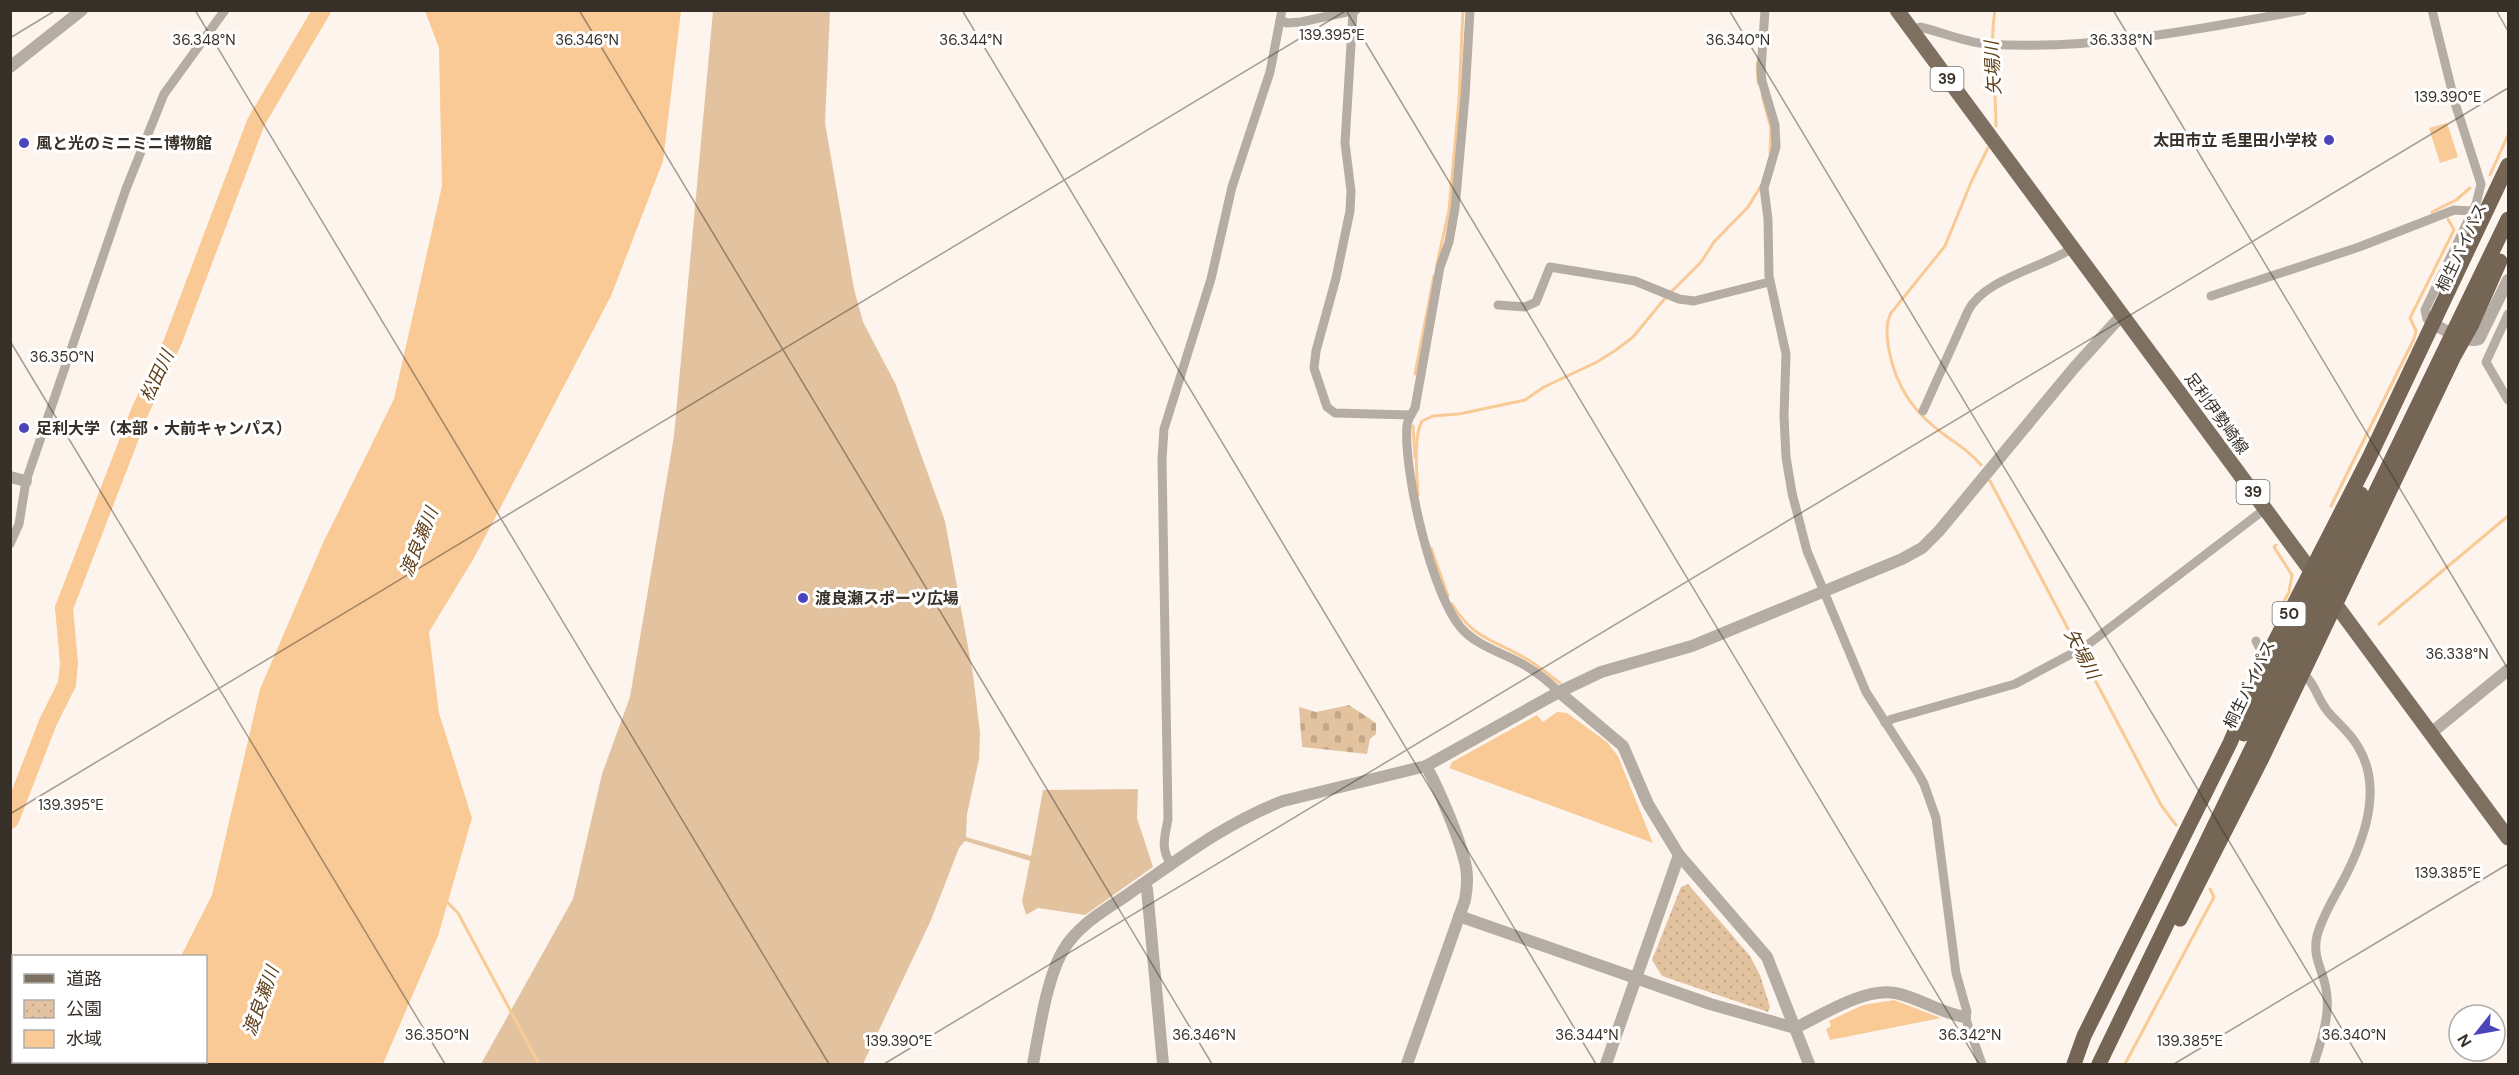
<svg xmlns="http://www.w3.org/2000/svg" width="2519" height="1075" viewBox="0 0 2519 1075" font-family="'DM Sans','Noto Sans JP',sans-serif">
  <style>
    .green { fill: #e2c29f }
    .cemetery { fill: url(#cemetery-stones) }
    .park { fill: url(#park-dots) }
    .water { fill: #f9ca95 }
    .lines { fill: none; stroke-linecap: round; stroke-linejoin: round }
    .stream { stroke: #f9ca95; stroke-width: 3 }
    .river { stroke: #f9ca95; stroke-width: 18 }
    .minor { stroke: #b5ada4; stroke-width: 9 }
    .tertiary { stroke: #b5ada4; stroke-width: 12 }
    .primary { stroke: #7e7060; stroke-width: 15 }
    .trunk { stroke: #746554; stroke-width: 15 }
    .ticks { fill: none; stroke: #373028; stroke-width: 1.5; stroke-opacity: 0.45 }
    .poi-dot { fill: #4b45bb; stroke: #fff; stroke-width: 2 }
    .labels { text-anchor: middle; stroke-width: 6; stroke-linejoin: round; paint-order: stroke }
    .shield { fill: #fff; stroke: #736e68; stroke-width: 1.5 }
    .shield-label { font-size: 15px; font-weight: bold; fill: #373028 }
    .poi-label { font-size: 16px; font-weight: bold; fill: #373028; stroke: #fff; text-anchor: start }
    .street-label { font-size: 16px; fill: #373028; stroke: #fff }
    .water-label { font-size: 18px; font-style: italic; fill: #5e3e17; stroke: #fff }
    .ticks-label { font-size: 15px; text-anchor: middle; fill: #373028; stroke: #fff; stroke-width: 6; stroke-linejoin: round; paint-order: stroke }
  </style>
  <defs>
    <pattern id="cemetery-stones" width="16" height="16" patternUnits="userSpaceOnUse" patternTransform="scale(1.5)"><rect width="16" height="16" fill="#e2c29f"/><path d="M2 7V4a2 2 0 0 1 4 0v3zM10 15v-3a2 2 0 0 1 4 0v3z" fill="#c2a789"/></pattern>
    <pattern id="park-dots" width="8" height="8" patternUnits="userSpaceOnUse" patternTransform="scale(1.5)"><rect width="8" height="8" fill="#e2c29f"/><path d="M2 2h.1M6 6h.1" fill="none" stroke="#c2a789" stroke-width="1.8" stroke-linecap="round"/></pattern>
  </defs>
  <rect width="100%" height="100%" fill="#fdf5ed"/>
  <path class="green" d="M713 11H830L825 123 854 289 863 322 896 385 945 521 973 674 980 733 979 759 967 814 966 837 1031 856 1043 790 1138 789 1137 818 1153 867 1085 915 1038 908 1026 915 1022 901 1030 861 965 841 959 848 931 920 863 1064H481L573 899 602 774 630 697 674 436Z"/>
  <path class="cemetery" d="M1349 705 1376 723V734L1370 739 1367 754 1302 747 1299 707 1316 712Z"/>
  <path class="park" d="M1688 884 1750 956 1760 975 1770 1007 1768 1012 1662 976 1652 960 1681 887Z"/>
  <g class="water">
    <path d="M425 11H681L663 161 611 296 474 558 429 632 439 713 472 818 438 936 383 1064H128L130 1062H206V956H181L212 895 260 689 323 543 394 399 442 186 439 48Z"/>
    <path d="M2447 123 2458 157 2440 163 2429 128Z"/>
    <path d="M1557 712 1567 713 1607 742 1618 756 1653 843 1449 768 1452 762 1537 715 1543 722Z"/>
    <path d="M1894 1000 1941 1018 1830 1040 1826 1029 1831 1026 1829 1021 1863 1005Z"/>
  </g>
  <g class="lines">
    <g class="stream">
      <path d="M1995 10C1989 49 1996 87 1996 126"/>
      <path d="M1757 63 1758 83"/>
      <path d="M1762 95 1771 128 1770 153"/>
      <path d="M2490 175 2508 135"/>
      <path d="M2432 212 2456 200 2470 188"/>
      <path d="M1437 264 1449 210 1459 100 1463 10"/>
      <path d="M1671 292 1701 262 1714 242 1748 207 1761 186"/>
      <path d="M1415 374 1434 276"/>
      <path d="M1413 426 1415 457"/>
      <path d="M1981 465C1971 453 1959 445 1946 436 1915 414 1896 388 1889 350 1887 338 1885 324 1891 313L1945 246 1972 180 1988 148"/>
      <path d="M1990 481 2161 805 2176 825"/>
      <path d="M1418 495C1417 476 1413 437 1422 421L1433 416 1459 414 1525 400 1544 387 1597 362 1616 350 1633 337 1666 297"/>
      <path d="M2331 506 2414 339 2416 331 2410 318 2454 230 2448 219"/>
      <path d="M1431 548 1448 596"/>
      <path d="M1452 604C1474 641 1497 640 1530 661 1540 667 1550 676 1560 683"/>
      <path d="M2273 622 2289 592 2292 575 2274 547 2276 545"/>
      <path d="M2379 624 2508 516"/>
      <path d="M445 900 458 913 539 1064"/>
      <path d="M2125 1064 2214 897 2210 889"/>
    </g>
    <path class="river" d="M10 820 48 722 67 684 69 663 64 608 71 590 140 411 173 341 256 122 322 10"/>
    <g class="minor">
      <path d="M1470 10 1465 96 1455 208 1449 242 1440 267 1415 408C1412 413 1408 419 1407 425 1403 470 1432 598 1463 630 1479 647 1506 654 1526 666 1538 673 1549 682 1559 692"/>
      <path d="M1765 10 1761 70 1762 81 1775 125 1776 147 1764 188 1768 219 1769 276 1786 354 1784 416 1786 457 1792 493 1807 551 1866 692 1918 773 1924 784 1936 818 1956 973 1967 1012 1965 1017 1982 1064"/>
      <path d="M2432 10 2455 103 2481 184 2476 204 2425 310 2427 319 2433 324"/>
      <path d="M1353 12 1345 143 1351 191 1350 211 1336 278 1316 351 1314 368 1327 407 1335 413 1411 415"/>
      <path d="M1280 20 1287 23 1301 22 1356 10"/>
      <path d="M1911 31 1920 27C1942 32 1964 42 1986 44 2090 51 2201 29 2303 10"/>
      <path d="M2211 296 2359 247 2454 210 2473 211"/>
      <path d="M1498 305 1525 307 1536 302 1550 267 1635 281 1679 299 1694 301 1769 282"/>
      <path d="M2508 314 2486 362 2508 400"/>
      <path d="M1923 411 1968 311C1984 279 2041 268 2071 249"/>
      <path d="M10 544 19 524 26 481 126 189 164 94 225 10"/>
      <path d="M2256 641 2259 647 2271 656"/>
      <path d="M2299 671C2316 681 2317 701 2330 714 2339 724 2350 733 2357 745 2382 784 2367 832 2348 871 2338 892 2323 913 2317 936 2312 957 2323 970 2326 989 2331 1015 2321 1040 2314 1064"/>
      <path d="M1885 723 1892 719 2015 684 2086 646 2265 509"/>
      <path d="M1171 864C1160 849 1165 836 1168 819L1162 459 1164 429 1211 279 1232 187 1270 72 1282 10"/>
    </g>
    <g class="tertiary">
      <path d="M10 67 82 10"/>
      <path d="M2433 324C2446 330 2465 344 2479 339L2508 280"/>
      <path d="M10 477 26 481"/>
      <path d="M1559 692 1623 746 1648 804 1679 855 1767 957 1809 1064"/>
      <path d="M2431 733 2508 670"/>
      <path d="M1143 884 1147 889 1163 1064"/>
      <path d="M1459 916 1710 1004 1795 1028C1821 1016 1865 987 1895 993 1918 997 1940 1013 1965 1017"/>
      <path d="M1033 1064C1039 1032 1047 976 1064 949 1079 924 1106 910 1130 893 1179 859 1227 822 1283 801L1426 766 1559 692 1601 672 1692 646 1902 559 1922 548 1939 531 2074 368 2121 316"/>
      <path d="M1407 1064 1465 900C1467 889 1468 878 1466 867 1461 841 1439 789 1426 766"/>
      <path d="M1606 1064 1679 855"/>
    </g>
    <path class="primary" d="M1897 10 2508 838"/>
    <g class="trunk">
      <path d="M2244 734 2361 494"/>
      <path d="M2180 919 2262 758 2454 356 2472 324 2500 261"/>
      <path d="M2074 1064 2084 1036 2230 743 2268 655 2369 458 2508 165"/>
      <path d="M2099 1064 2508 219"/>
    </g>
  </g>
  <path class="ticks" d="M195 10 829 1064M579 10 1212 1064M962 10 1596 1064M1346 10 1979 1064M1729 10 2363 1064M2113 10 2508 669M2496 10 2508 31M10 38 56 10M10 341 445 1064M10 814 1347 10M10 979 14 984M60 1062 62 1064M884 1064 2508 88M2174 1064 2508 864"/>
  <g class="poi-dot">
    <circle cx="2329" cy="140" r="6"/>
    <circle cx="24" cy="143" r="6"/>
    <circle cx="24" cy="428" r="6"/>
    <circle cx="803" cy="598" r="6"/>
  </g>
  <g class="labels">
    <g class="shield">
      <rect x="1930.5" y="67" width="33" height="24" rx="4.5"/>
      <rect x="2236.5" y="480" width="33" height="24" rx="4.5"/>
      <rect x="2272.5" y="602" width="33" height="24" rx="4.5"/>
    </g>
    <g class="shield-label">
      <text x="1947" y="84">39</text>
      <text x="2253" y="497">39</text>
      <text x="2289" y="619">50</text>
    </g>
    <g class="poi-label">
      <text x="2317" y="146" text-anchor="end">太田市立 毛里田小学校</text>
      <text x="36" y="149">風と光のミニミニ博物館</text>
      <text x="36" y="434">足利大学（本部・大前キャンパス）</text>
      <text x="815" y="604">渡良瀬スポーツ広場</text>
    </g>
    <g class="street-label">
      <text transform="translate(2461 247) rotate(-65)" y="6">桐生バイパス</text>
      <text transform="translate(2217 413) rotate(54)" y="6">足利伊勢崎線</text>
      <text transform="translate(2249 684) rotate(-64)" y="6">桐生バイパス</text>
    </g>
    <g class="water-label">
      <text transform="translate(1993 68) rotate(-93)" y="6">矢場川</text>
      <text transform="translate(157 376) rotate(-65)" y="6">松田川</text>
      <text transform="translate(419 542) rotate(-68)" y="6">渡良瀬川</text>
      <text transform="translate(2082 654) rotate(62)" y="6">矢場川</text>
      <text transform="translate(261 1001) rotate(-70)" y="6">渡良瀬川</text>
    </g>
  </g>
  <g class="ticks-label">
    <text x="1332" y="40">139.395°E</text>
    <text x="2121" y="45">36.338°N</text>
    <text x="204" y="45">36.348°N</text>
    <text x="587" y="45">36.346°N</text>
    <text x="971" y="45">36.344°N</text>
    <text x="1738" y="45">36.340°N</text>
    <text x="2448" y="102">139.390°E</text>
    <text x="62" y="362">36.350°N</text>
    <text x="2457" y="659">36.338°N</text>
    <text x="71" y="810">139.395°E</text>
    <text x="2448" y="878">139.385°E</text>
    <text x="437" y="1040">36.350°N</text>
    <text x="1204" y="1040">36.346°N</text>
    <text x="1587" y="1040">36.344°N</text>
    <text x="1970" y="1040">36.342°N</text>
    <text x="2354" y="1040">36.340°N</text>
    <text x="899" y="1046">139.390°E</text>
    <text x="2190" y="1046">139.385°E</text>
  </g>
  <rect width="2519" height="1075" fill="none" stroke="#373028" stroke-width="24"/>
  <rect x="12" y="955" width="195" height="108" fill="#ffffff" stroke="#afaca9" stroke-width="1.5"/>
  <rect x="24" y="974" width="30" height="9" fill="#7e7060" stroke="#afaca9" stroke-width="1.5"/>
  <text x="66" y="985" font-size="18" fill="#373028">道路</text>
  <rect x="24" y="1000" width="30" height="18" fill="url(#park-dots)" stroke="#afaca9" stroke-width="1.5"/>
  <text x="66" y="1015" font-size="18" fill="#373028">公園</text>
  <rect x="24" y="1030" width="30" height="18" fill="#f9ca95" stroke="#afaca9" stroke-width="1.5"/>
  <text x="66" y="1045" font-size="18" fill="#373028">水域</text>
  <g transform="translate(2477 1033) rotate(239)"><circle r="28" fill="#ffffff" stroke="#afaca9" stroke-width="1.5"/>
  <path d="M0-4.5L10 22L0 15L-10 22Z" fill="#4b45bb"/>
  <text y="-9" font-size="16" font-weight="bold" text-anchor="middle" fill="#373028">N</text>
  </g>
</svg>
